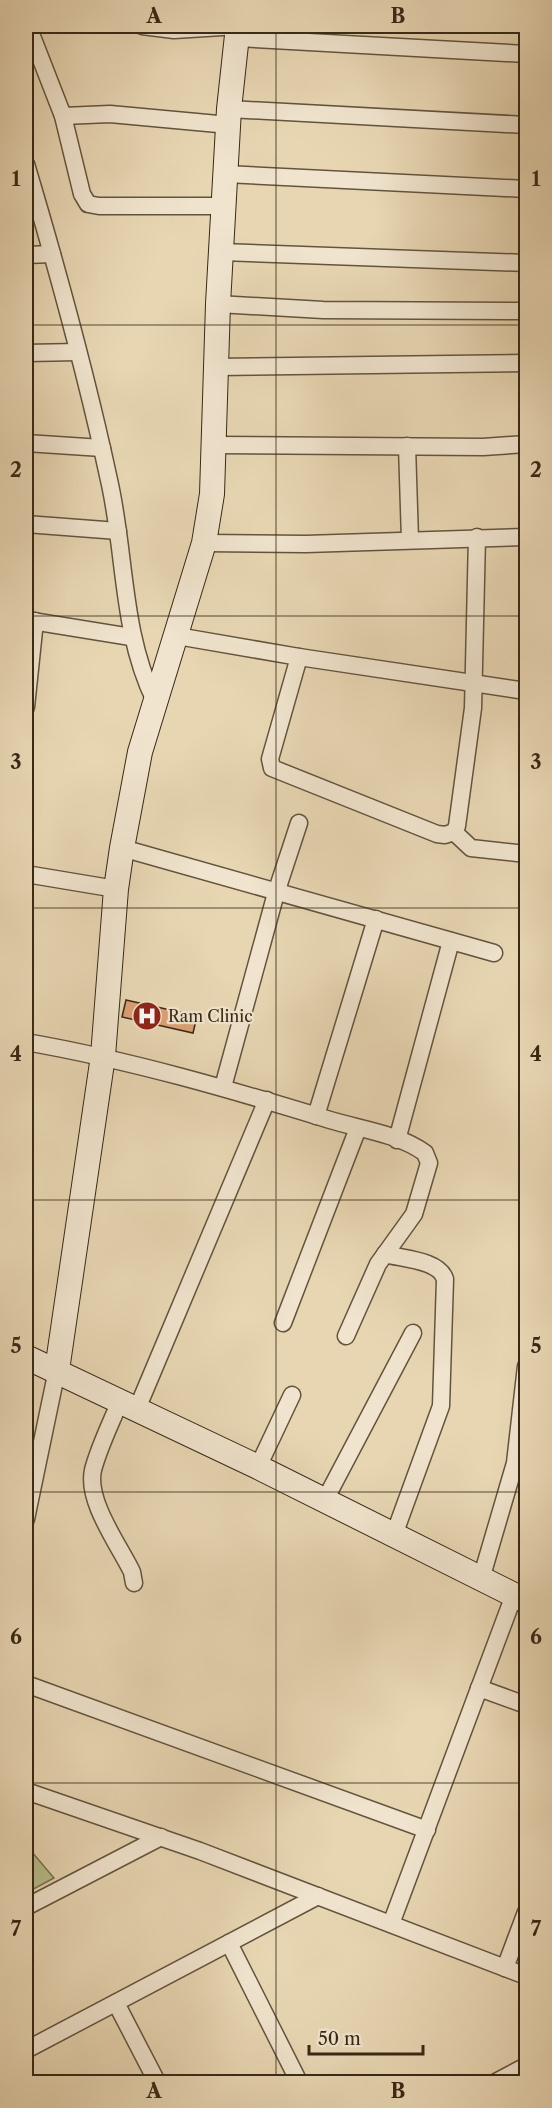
<svg xmlns="http://www.w3.org/2000/svg" width="552" height="2108" viewBox="0 0 552 2108" font-family="'Libre Caslon Text',serif">
  <style>
    .green { fill: #b8bd8b; stroke: #787350; stroke-width: 1.5 }
    .building { fill: #dea074; stroke: #372916; stroke-width: 1.5 }
    .lines { fill: none; stroke-linecap: round; stroke-linejoin: round }
    .street-casing { stroke: #63543d; stroke-width: 19 }
    .secondary-casing { stroke: #372916; stroke-width: 26 }
    .street { stroke: #f0e4ce; stroke-width: 16 }
    .secondary { stroke: #f0e4ce; stroke-width: 24 }
    .grid { fill: none; stroke: #372916; stroke-width: 1.5; stroke-opacity: 0.55 }
    .labels { text-anchor: middle; stroke-width: 4.5; stroke-linejoin: round; paint-order: stroke }
    .poi-label { font-size: 16px; fill: #372916; stroke: #f0e4ce; text-anchor: start }
    .neatline { fill: none; stroke: #372916; stroke-width: 2 }
    .grid-label { font-size: 20px; text-anchor: middle; font-weight: bold; fill: #372916 }
  </style>
  <rect width="100%" height="100%" fill="#e8d6b3"/>
  <filter id="stains"><feTurbulence type="fractalNoise" baseFrequency=".00333" numOctaves="4"/><feColorMatrix values="0 0 0 0 .2 0 0 0 0 .09 0 0 0 0 .02 0 0 0 .5 -.17"/></filter>
  <radialGradient id="worn" r=".72"><stop offset=".6" stop-color="#630" stop-opacity="0"/><stop offset="1" stop-color="#630" stop-opacity=".3"/></radialGradient>
  <path class="green" d="M26 1845 54 1878 26 1893Z"/>
  <path class="building" d="M126 1000 197 1016 193 1033 122 1017Z"/>
  <g class="lines">
    <g class="street-casing">
      <g id="street">
        <path d="M28 26 63 116 82 194 88 204 99 206H224"/>
        <path d="M142 26 174 30 238 26"/>
        <path d="M236 38 526 54"/>
        <path d="M229 109 526 125"/>
        <path d="M63 116 110 114 229 125"/>
        <path d="M26 164C57 268 86 373 109 480 126 554 121 632 155 701"/>
        <path d="M226 174 526 189"/>
        <path d="M222 252 526 263"/>
        <path d="M26 255 52 254"/>
        <path d="M218 304 323 310 526 311"/>
        <path d="M26 353 78 352"/>
        <path d="M216 367 526 363"/>
        <path d="M26 443 102 448"/>
        <path d="M214 445 483 447 526 444"/>
        <path d="M407 446 410 540"/>
        <path d="M26 524 118 531"/>
        <path d="M204 543 306 544 526 537"/>
        <path d="M26 620 131 637"/>
        <path d="M177 636 299 657 526 691"/>
        <path d="M299 657 270 759 272 768 437 834 445 835 454 832 457 826 473 708 477 537"/>
        <path d="M26 707 35 621"/>
        <path d="M454 832 471 848 526 854"/>
        <path d="M122 848 494 953"/>
        <path d="M26 874 116 889"/>
        <path d="M26 1042C129 1060 229 1089 330 1120 360 1129 399 1134 425 1153L429 1163 414 1214 378 1264 346 1336"/>
        <path d="M223 1087 276 893 299 823"/>
        <path d="M316 1116 376 919"/>
        <path d="M397 1140 451 941"/>
        <path d="M385 1254C403 1259 439 1260 445 1279L441 1406 394 1535"/>
        <path d="M283 1323 358 1128"/>
        <path d="M120 1401C111 1423 99 1447 93 1470 86 1501 119 1545 132 1572L134 1583"/>
        <path d="M137 1409 267 1100"/>
        <path d="M258 1467 292 1395"/>
        <path d="M325 1500 413 1333"/>
        <path d="M26 1519 57 1370"/>
        <path d="M481 1579 515 1463 526 1366"/>
        <path d="M26 1684 427 1830"/>
        <path d="M479 1688 526 1705"/>
        <path d="M26 1791 200 1851 526 1976"/>
        <path d="M26 1907 161 1837"/>
        <path d="M391 1924 514 1595"/>
        <path d="M229 1943 299 2082"/>
        <path d="M505 1968 526 1912"/>
        <path d="M116 2003 157 2082"/>
        <path d="M26 2050 318 1896"/>
        <path d="M496 2082 526 2066"/>
      </g>
    </g>
    <g class="secondary-casing">
      <g id="secondary">
        <path d="M26 1357 258 1467 526 1601"/>
        <path d="M57 1370 103 1056 116 889 122 848 140 752 204 543 212 494 218 304 229 109 238 26"/>
      </g>
    </g>
    <use href="#street" class="street"/>
    <use href="#secondary" class="secondary"/>
  </g>
  <path class="grid" d="M276 26V2082M26 325H526M26 616H526M26 908H526M26 1200H526M26 1492H526M26 1783H526"/>
  <defs>
    <g id="hospital-disc" transform="scale(1.5)"><circle r="9.5" fill="#8f2418" stroke="#f0e4ce"/><path d="M-5-5h3v3.5h4V-5h3V5h-3V1.5h-4V5h-3Z" fill="#fff"/></g>
  </defs>
  <g fill-rule="evenodd">
    <use href="#hospital-disc" x="147" y="1016"/>
  </g>
  <g class="labels">
    <g class="poi-label">
      <text x="168" y="1022">Ram Clinic</text>
    </g>
  </g>
  <rect width="552" height="2108" fill="none" stroke="#e8d6b3" stroke-width="66"/>
  <path d="M309 2045v9h114v-9" fill="none" stroke="#372916" stroke-width="3"/>
  <text x="318" y="2045" font-size="18" fill="#372916" stroke="#f0e4ce" stroke-width="4.5" paint-order="stroke">50 m</text>
  <rect x="33" y="33" width="486" height="2042" class="neatline"/>
  <g class="grid-label">
    <text x="154" y="23">A</text>
    <text x="398" y="23">B</text>
    <text x="16" y="186">1</text>
    <text x="536" y="186">1</text>
    <text x="16" y="477">2</text>
    <text x="536" y="477">2</text>
    <text x="16" y="769">3</text>
    <text x="536" y="769">3</text>
    <text x="16" y="1061">4</text>
    <text x="536" y="1061">4</text>
    <text x="16" y="1353">5</text>
    <text x="536" y="1353">5</text>
    <text x="16" y="1644">6</text>
    <text x="536" y="1644">6</text>
    <text x="16" y="1936">7</text>
    <text x="536" y="1936">7</text>
    <text x="154" y="2098">A</text>
    <text x="398" y="2098">B</text>
  </g>
  <rect width="100%" height="100%" filter="url(#stains)"/>
  <rect width="100%" height="100%" fill="url(#worn)"/>
</svg>
